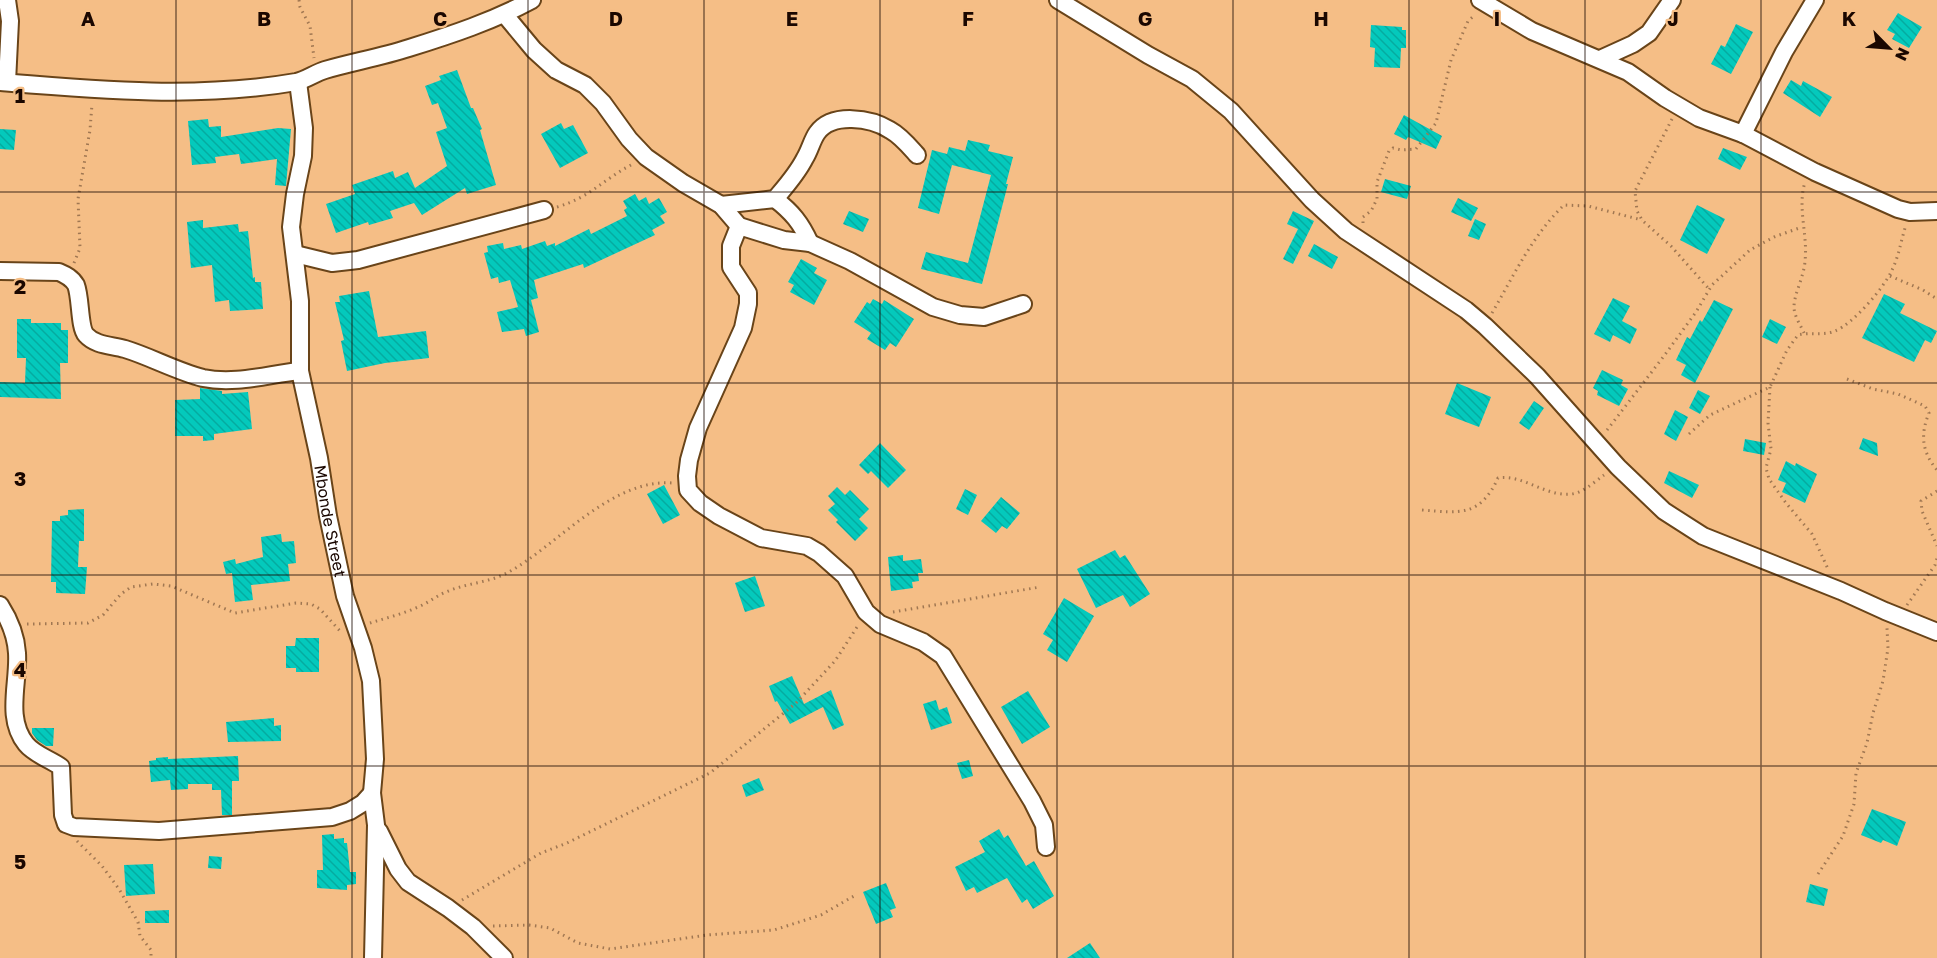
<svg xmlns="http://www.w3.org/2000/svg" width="1937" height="958" viewBox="0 0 1937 958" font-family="'Golos Text',sans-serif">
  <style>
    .building { fill: url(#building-back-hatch) }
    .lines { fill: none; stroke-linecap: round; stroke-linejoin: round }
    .minor-casing { stroke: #694419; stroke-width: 20 }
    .path { stroke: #a07752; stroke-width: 3; stroke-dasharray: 1.5 4.5; stroke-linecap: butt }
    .minor { stroke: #fff; stroke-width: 16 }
    .grid { fill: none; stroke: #1a0700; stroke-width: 1.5; stroke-opacity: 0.55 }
    .labels { text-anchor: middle; stroke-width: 4.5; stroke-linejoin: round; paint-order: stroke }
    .street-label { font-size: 16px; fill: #1a0700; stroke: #f5be86 }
    .grid-label { font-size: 20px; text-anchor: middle; font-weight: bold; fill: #1a0700; stroke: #f5be86; stroke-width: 4.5; stroke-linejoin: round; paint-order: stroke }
  </style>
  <defs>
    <pattern id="building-back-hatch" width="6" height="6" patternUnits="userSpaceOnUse" patternTransform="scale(1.5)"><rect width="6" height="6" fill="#04c9bc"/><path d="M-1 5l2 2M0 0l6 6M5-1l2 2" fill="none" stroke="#05aba0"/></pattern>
  </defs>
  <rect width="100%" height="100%" fill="#f5be86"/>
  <g class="building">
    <path d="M1898 13 1922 27 1909 48 1892 39 1895 34 1887 30Z"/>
    <path d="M1736 24 1753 32 1731 74 1711 64 1721 45 1725 47Z"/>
    <path d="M1371 25 1402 27V30H1406V48H1401L1400 68 1374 67 1375 48 1370 47Z"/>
    <path d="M457 70 471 108H473L482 129 480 130 496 185 467 194 465 188 422 215 414 203 390 211 393 218 369 225 368 222 336 233 326 204 355 194 352 185 393 171 395 178 408 172 415 188 447 166 436 132 447 128 438 103 432 105 425 86 441 80 439 76Z"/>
    <path d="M1791 80 1801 86 1803 81 1832 97 1820 117 1783 93Z"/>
    <path d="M1404 115 1442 136 1436 149 1408 137 1406 140 1394 134Z"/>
    <path d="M208 119 209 127 221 126V137L278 128 291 129 286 186 275 185 277 159 241 164 239 154 215 157 216 163 192 165 188 121Z"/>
    <path d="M561 123 564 129 573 125 588 153 560 168 541 134Z"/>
    <path d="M0 129 16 130 14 150 0 149Z"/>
    <path d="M968 140 990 145 988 151 1013 157 1006 184H1008L982 284 921 269 926 252 968 263 991 175 952 165 939 214 918 208 932 150 947 154 949 147 965 151Z"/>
    <path d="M1723 148 1747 157 1740 170 1718 159Z"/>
    <path d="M1385 179 1411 186 1407 199 1381 192Z"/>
    <path d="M635 194 639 201 646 197 649 204 659 198 667 212 660 216 665 223 652 230 655 235 584 268 583 264 534 280 538 298 531 300 539 332 526 336 524 329 502 332 497 312 518 307 510 280 499 283 498 277 491 279 484 253 488 252 487 246 503 243 504 249 521 245 522 249 545 241 547 246 555 243V246L589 229 591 234 627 216 624 210 627 208 623 201Z"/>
    <path d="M1458 198 1478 208 1471 221 1451 212Z"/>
    <path d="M1697 205 1725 219 1707 254 1680 240Z"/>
    <path d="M849 211 869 219 863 232 843 224Z"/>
    <path d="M1293 211 1314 221 1293 264 1283 259 1298 229 1287 224Z"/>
    <path d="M1475 219 1486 224 1479 240 1468 236Z"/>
    <path d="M203 220V228L238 224 239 232 248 231 253 278 255 277V282H261L263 309 230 311 229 300 215 302 212 265 191 268 187 222Z"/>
    <path d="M1314 244 1338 257 1332 269 1308 256Z"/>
    <path d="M801 259 817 268 814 273 827 280 814 305 790 292 794 285 788 282Z"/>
    <path d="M369 291 378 337 426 331 429 358 385 363 347 371 341 341 344 340 335 302H340L339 296Z"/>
    <path d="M1884 294 1905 304 1900 313 1937 331 1931 343 1925 340 1914 362 1862 338Z"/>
    <path d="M1613 298 1630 306 1622 321 1637 329 1630 344 1613 335 1610 342 1594 334Z"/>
    <path d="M873 299 882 304 884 300 914 319 896 347 890 343 885 350 867 339 871 333 854 322 867 302 870 304Z"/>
    <path d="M1714 300 1733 309 1695 383 1681 375 1686 365 1676 360 1687 337 1690 339 1700 320 1702 322Z"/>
    <path d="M17 319H31V323H61V330H68V363H60L61 399 0 397V382L25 383 26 358H17Z"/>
    <path d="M1770 319 1786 327 1777 344 1762 337Z"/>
    <path d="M1602 370 1623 380 1621 385 1628 389 1619 406 1597 395 1598 391 1593 388Z"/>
    <path d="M1457 383 1491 397 1479 427 1445 414Z"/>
    <path d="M200 388 222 391V394L248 392 252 429 214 434V440L203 441V436H175V400L200 399Z"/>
    <path d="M1698 390 1710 396 1700 414 1689 408Z"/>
    <path d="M1534 401 1544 408 1529 430 1519 423Z"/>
    <path d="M1675 410 1688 417 1676 441 1664 434Z"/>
    <path d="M1863 438 1877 443 1878 456 1859 449Z"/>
    <path d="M1745 439 1766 443 1764 455 1743 451Z"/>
    <path d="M880 443 906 470 888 488 871 471 868 474 859 465Z"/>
    <path d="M1786 461 1795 466 1796 463 1817 474 1805 503 1782 492 1786 483 1778 480Z"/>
    <path d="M1669 471 1699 485 1692 498 1664 483Z"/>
    <path d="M664 485 680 515 663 524 647 494Z"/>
    <path d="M837 487 845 495 850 490 869 509 859 519 868 528 855 541 836 522 838 520 828 510 835 504 828 496Z"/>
    <path d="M965 489 977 495 968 515 956 509Z"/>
    <path d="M1001 497 1020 513 1007 529 1002 526 996 533 981 521Z"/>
    <path d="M84 509V541H79L78 567H87L85 594 56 593V582H51L52 521H60V516L68 515V510Z"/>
    <path d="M281 534 282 542 294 541 296 563 288 564 290 581 251 585 253 600 235 602 232 573 226 574 223 562 235 559 236 564 263 557 261 537Z"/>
    <path d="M1115 550 1120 558 1125 555 1150 594 1130 607 1123 595 1096 608 1077 569Z"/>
    <path d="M903 555V561L921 559 923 573H918L919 581 912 582 913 588 891 591 888 557Z"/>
    <path d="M755 576 765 606 745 612 735 583Z"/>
    <path d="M1064 598 1094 616 1067 662 1047 650 1053 640 1043 634Z"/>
    <path d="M296 638H319V672H296V668H286V646H295Z"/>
    <path d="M792 676 804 704 831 690 844 725 833 730 823 707 790 724 777 701 775 702 769 686Z"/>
    <path d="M1028 691 1050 727 1022 744 1001 707Z"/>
    <path d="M936 700 939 710 947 707 952 723 931 730 923 704Z"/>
    <path d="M274 718V726L281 725V741L228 742 226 722Z"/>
    <path d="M32 728H54L53 746H46L37 740 32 733Z"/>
    <path d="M238 756 239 781H232V815H222L221 790H212V784H188V789L171 790 170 780 151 782 149 761 156 760V758L168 757V759Z"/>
    <path d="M969 760 973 776 962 779 957 763Z"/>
    <path d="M759 778 764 790 746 797 742 785Z"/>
    <path d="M1872 809 1906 822 1897 846 1883 840 1881 843 1861 835Z"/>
    <path d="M999 829 1004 838 1008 835 1026 866 1034 861 1054 896 1033 909 1027 899 1022 903 1007 878 977 893 974 887 966 891 955 867 985 852 979 841Z"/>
    <path d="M334 834V839L344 838V843H347L350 872H356V884L347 885V890L317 888V870H323L322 835Z"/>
    <path d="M209 856 222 857 221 869 208 868Z"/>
    <path d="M153 864 155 894 126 896 124 865Z"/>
    <path d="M886 883 896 908 890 910 893 917 876 924 863 892Z"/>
    <path d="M1810 884 1828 889 1824 906 1806 902Z"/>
    <path d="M169 910V923H145V911Z"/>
    <path d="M1090 943 1100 958H1067Z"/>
  </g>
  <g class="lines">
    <g class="minor-casing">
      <g id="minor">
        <path d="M1058 0 1148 55 1192 79 1231 111 1312 200 1346 231 1466 310 1485 326 1537 376 1618 467 1664 511 1703 536 1841 591 1885 611 1937 632"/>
        <path d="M1480 0 1532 31 1628 72 1665 98 1699 118 1743 134 1815 172 1898 209 1910 212 1937 211"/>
        <path d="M505 15 534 50 556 70 585 85 603 103 629 139 646 157 683 183 721 205 739 226 784 240 810 243 850 261 933 307 960 315 984 317 1023 304"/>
        <path d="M1600 59 1633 44 1649 33 1672 0"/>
        <path d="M0 82C97 90 199 99 296 82 306 80 315 73 325 70 353 62 381 57 409 48 451 35 493 21 532 0"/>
        <path d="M7 82 10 21 7 0"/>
        <path id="s1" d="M298 82 304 128 303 156 295 194 291 227 300 301V371L319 458 328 516 345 596 363 648 371 681 375 759 372 793 376 825 373 958"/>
        <path d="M1743 134 1784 52 1815 0"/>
        <path d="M775 199C792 212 801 223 810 243"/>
        <path d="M721 205 775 199C786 186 797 174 805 158 810 150 812 140 817 133 832 112 871 118 890 130 901 136 909 146 917 155"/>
        <path d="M739 226 731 246V267L748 293V304L743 328 698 428 689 460 687 476 688 490 700 503 719 516 761 538 807 546 819 553 845 576 866 612 880 624 923 642 943 656 1032 801 1044 825 1046 847"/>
        <path d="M295 254 332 263 358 260 544 210"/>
        <path d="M0 271 59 272C66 275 72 278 76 285 81 298 79 327 86 335 96 346 112 345 125 349 151 357 176 371 203 378 235 385 269 374 300 371"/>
        <path d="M0 605C9 619 16 636 17 653 19 683 5 718 26 744 35 755 50 759 61 767L63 815 66 824 74 827 159 831 332 817 350 811 363 803 372 793"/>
        <path d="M379 831 398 869 408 882 448 908 473 927 504 958"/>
      </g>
    </g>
    <g class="path">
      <path d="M299 0 300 7 310 26 314 58"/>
      <path d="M1672 119 1635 191 1637 211 1642 220 1671 246 1709 289"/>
      <path d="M557 207C589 198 604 179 631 165"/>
      <path d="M1363 223V217L1371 211 1377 199V182L1389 151 1393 148 1401 150 1416 149 1436 123 1451 60 1468 21 1475 15"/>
      <path d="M74 263 80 248 78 199 90 130 92 104"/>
      <path d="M1890 276 1923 290 1937 299"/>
      <path d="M1492 313C1514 275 1532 236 1564 205L1588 206 1642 220"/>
      <path d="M1804 333C1801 326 1794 316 1794 307 1794 294 1804 277 1805 261 1808 234 1797 208 1805 182"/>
      <path d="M1847 379 1873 389 1898 394 1925 406 1929 413C1920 435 1922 452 1937 470"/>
      <path d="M1770 387 1768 423 1771 449 1766 468 1769 479 1786 503 1812 534 1828 569"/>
      <path d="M1607 430 1664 356 1696 312 1712 285 1750 250 1774 237 1802 227"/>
      <path d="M1689 434 1710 415 1770 387 1787 350 1798 335C1810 332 1823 336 1835 331 1853 324 1884 288 1892 270 1899 256 1901 240 1906 225"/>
      <path d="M1937 491 1921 501 1922 511 1937 546"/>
      <path d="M1422 510C1460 513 1480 517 1498 478 1523 474 1546 497 1571 494 1583 493 1594 482 1604 475"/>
      <path d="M1907 605 1935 565 1937 558"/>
      <path d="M893 612 1040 587"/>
      <path d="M370 623C386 618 403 614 418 607 428 603 436 596 446 592 466 583 488 583 507 573 557 546 611 478 673 483"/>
      <path d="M27 624 88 623 103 615 121 594 131 587 153 584 171 586 235 613 296 603 311 604 320 609 340 631"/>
      <path d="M77 841 102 866 119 889 138 922 140 936 151 950V958"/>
      <path d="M1818 874 1843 836 1854 804 1856 773 1867 743 1873 713 1883 681 1888 648 1887 628"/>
      <path d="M462 900 541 853 567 843 710 773 796 703 835 661 859 624"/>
      <path d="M493 926 529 925 550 928 578 943 610 949 707 935 774 930 821 915 854 896"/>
    </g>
    <use href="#minor" class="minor"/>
  </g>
  <path class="grid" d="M176 0V958M352 0V958M528 0V958M704 0V958M880 0V958M1057 0V958M1233 0V958M1409 0V958M1585 0V958M1761 0V958M0 192H1937M0 383H1937M0 575H1937M0 766H1937"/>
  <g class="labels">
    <g class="street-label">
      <text dy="6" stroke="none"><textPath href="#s1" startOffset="444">Mbonde Street</textPath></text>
    </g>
  </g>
  <g class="grid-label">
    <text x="88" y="26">A</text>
    <text x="264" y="26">B</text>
    <text x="440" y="26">C</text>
    <text x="616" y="26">D</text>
    <text x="792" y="26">E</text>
    <text x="968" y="26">F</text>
    <text x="1145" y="26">G</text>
    <text x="1321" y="26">H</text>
    <text x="1497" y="26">I</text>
    <text x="1673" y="26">J</text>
    <text x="1849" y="26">K</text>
    <text x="20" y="103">1</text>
    <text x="20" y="294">2</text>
    <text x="20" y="486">3</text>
    <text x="20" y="677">4</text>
    <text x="20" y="869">5</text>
  </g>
  <g transform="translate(1889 48) rotate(115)" stroke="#f5be86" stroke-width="4.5" paint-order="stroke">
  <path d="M0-4.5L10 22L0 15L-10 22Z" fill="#1a0700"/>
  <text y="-9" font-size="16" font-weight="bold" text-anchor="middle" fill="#1a0700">N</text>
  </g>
</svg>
